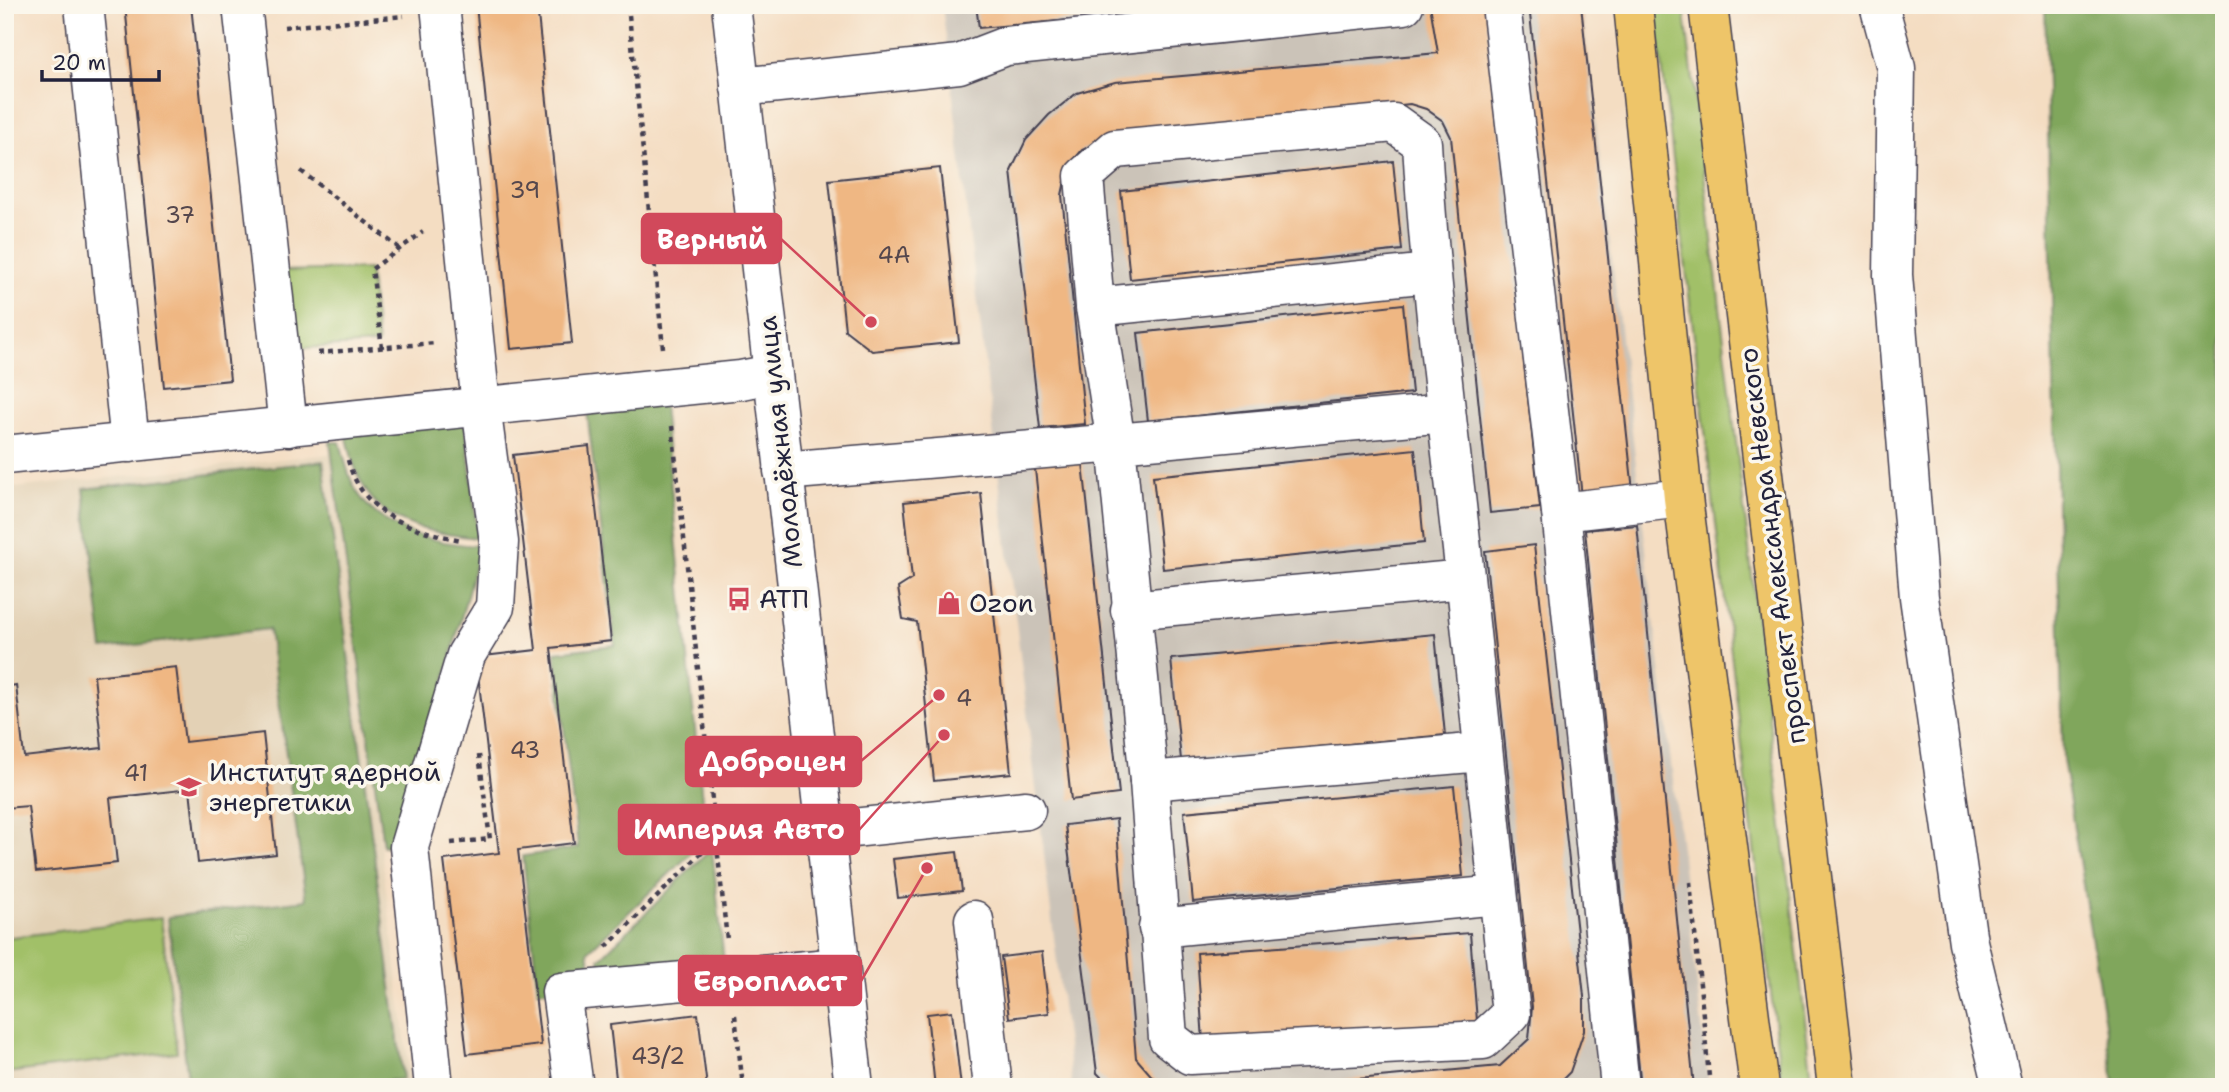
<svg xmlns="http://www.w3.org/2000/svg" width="2229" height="1092" viewBox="0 0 2229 1092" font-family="'Shantell Sans',sans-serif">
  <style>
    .built { fill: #e3d1b5 }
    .industrial { fill: #cbc3b8 }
    .green { fill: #a1c068; stroke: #627152; stroke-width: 2 }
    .forest { fill: #80a65c; stroke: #51644c; stroke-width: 2 }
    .building { fill: #efb783 }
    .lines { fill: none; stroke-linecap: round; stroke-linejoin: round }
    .minor-casing { stroke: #423e4f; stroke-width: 41 }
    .major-casing { stroke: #423e4f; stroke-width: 41 }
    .path { stroke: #423e4f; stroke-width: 4.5; stroke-dasharray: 5 5; stroke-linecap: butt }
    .minor { stroke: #fff; stroke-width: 38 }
    .major { stroke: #eec569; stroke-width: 38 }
    .labels { text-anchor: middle; stroke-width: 7; stroke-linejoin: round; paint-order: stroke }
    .number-label { font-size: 23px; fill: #55474d }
    .street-label { font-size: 26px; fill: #22223b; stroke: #fbf7ec }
    .poi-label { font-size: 26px; fill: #22223b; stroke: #fbf7ec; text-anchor: start }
    .leader { fill: none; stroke: #d1495b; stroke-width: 2.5 }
    .callout-dot { fill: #d1495b; stroke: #fbf7ec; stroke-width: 2.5 }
    .callout { fill: #d1495b; stroke: #d1495b; stroke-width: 2.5 }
    .callout-label { font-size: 28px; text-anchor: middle; font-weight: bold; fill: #fff }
  </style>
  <rect width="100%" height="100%" fill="#fbf7ec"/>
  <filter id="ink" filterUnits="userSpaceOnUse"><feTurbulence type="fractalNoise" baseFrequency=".0143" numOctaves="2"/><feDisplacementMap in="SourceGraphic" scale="14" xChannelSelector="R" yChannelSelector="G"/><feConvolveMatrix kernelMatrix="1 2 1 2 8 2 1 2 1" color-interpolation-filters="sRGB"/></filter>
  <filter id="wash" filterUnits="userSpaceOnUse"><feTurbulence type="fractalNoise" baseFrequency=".00686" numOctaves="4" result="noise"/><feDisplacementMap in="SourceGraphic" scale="28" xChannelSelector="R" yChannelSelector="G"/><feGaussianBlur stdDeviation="1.57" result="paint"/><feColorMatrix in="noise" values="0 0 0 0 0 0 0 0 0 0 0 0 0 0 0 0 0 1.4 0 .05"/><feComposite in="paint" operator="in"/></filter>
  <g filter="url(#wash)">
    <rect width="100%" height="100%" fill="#f4ddc2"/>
    <path class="built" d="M330 454 411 1085 5 1087V489Z"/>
    <path class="industrial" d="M942 5H1582L1709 1087H1072Z"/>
    <g class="green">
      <path d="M1655 5H1684L1813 1087H1782Z"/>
      <path d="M369 269 378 344 286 349 277 271Z"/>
      <path d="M161 918 177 1052 5 1073V938Z"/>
    </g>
    <g class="forest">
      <path d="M2045 5H2224V1087H2115L2063 759Z"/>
      <path d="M662 395 706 839 588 951 593 984 538 991 523 856 578 848 555 652 615 645 586 403Z"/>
      <path d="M464 412 478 538C437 534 386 527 364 487 353 469 349 446 344 425Z"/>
      <path d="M330 442H340C345 459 348 478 358 493 382 532 438 544 480 546L402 845 383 846Z"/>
      <path d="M323 461 403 1079 344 1087H189L168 917 306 900 269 629 103 649 84 489Z"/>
      <path d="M712 848 725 971 604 985 599 959Z"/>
    </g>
    <g id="blocks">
      <g class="building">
        <path d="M125 5H191L230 380 164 387Z"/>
        <path d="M476 5H537L572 343 511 349Z"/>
        <path d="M976 5H1213L1214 7 979 28Z"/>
        <path d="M1430 5H1485L1540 508 1490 513 1451 137 1443 121 1426 109 1410 104 1110 137 1082 150 1068 167 1062 195 1085 424 1040 428 1011 171 1026 140 1049 115 1077 93 1115 82 1438 53Z"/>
        <path d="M1529 5H1581L1633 491 1582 497Z"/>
        <path d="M1393 161 1402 250 1130 279 1121 191Z"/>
        <path d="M940 168 959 342 872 351 845 330 829 180Z"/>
        <path d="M1403 304 1412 393 1148 421 1138 333Z"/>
        <path d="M589 446 611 641 551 648 574 843 518 850 541 1045 467 1054 444 860 499 853 476 657 536 650 513 455Z"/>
        <path d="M1415 449 1424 543 1163 569 1153 476Z"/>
        <path d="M1082 455 1119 794 1071 800 1034 460Z"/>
        <path d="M981 493 1011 773 934 781 917 622 903 619 898 588 912 579 904 502Z"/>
        <path d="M1637 525 1694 1087H1641L1585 530Z"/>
        <path d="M1534 545 1584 996V1031L1570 1072 1555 1087H1269L1500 1066 1529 1039 1532 1007 1485 551Z"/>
        <path d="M1435 634 1445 735 1181 760 1171 659Z"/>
        <path d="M176 667 185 742 263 733 276 854 198 863 190 789 110 798 117 863 36 872 28 806 5 808V687L16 685 24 757 102 748 94 676Z"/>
        <path d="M1454 786 1463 876 1193 902 1184 812Z"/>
        <path d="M1116 819 1136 1058 1155 1080 1170 1087H1111L1097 1073 1065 825Z"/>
        <path d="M957 852 962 891 898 898 893 859Z"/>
        <path d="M1470 933 1477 1021 1203 1041 1197 953Z"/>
        <path d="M1042 952 1049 1013 1009 1018 1001 957Z"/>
        <path d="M952 1011 961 1087H935L927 1014Z"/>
        <path d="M698 1014 707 1087H617L610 1025Z"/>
      </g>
    </g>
  </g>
  <g filter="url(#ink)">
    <use href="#blocks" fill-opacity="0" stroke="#423e4f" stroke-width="2"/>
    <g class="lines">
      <g class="minor-casing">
        <g id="minor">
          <path d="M84 5 130 443"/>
          <path d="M242 5 288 427"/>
          <path d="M731 5 854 1087"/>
          <path d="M1501 5 1561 512 1620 1087"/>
          <path d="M1879 5 1896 68 1893 275 1919 597 1968 942 2003 1087"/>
          <path d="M740 87 959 64 1006 46 1404 5"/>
          <path d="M1095 307 1430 273"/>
          <path d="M5 455 741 380 772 374"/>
          <path d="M783 471 1116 443 1149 781 1168 1038 1190 1055 1483 1040 1511 1014C1495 868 1481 722 1465 576 1449 431 1430 288 1422 143L1394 123 1115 149 1084 176 1095 307 1116 443 1446 413"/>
          <path d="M1561 512 1683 498"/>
          <path d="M1130 610 1465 579"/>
          <path d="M1149 781 1482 752"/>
          <path d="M824 831 1026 810"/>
          <path d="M974 920 993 1087"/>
          <path d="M1158 928 1498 895"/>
          <path d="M434 1087 409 847 466 655 495 607 499 542 481 406 440 5"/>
          <path d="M574 1087 561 992 840 967"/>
        </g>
      </g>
      <g class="major-casing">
        <g id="major">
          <path d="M1633 5 1683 498 1759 1087"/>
          <path d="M1708 5 1837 1087"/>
        </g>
      </g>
      <g class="path">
        <path d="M628 5 663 348"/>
        <path d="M284 27 404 16"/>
        <path d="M301 171 399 248"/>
        <path d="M382 348 372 269 423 232"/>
        <path d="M318 353 435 343"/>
        <path d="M672 426 727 940"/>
        <path d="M348 460C362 515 411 530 461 540"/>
        <path d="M451 843 490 839 479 755"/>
        <path d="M1690 882 1710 1087"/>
        <path d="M606 947 716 839"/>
        <path d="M735 1015 743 1087"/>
      </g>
      <use href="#minor" class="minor"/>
      <use href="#major" class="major"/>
    </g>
  </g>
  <defs>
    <g id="bus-bare" transform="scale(1.89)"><path d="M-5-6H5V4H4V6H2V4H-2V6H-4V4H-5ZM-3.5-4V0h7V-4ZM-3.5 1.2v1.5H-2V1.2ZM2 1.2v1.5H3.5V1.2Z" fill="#d1495b" stroke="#fbf7ec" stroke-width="2.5" paint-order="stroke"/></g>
    <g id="shop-bare" transform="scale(1.89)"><path d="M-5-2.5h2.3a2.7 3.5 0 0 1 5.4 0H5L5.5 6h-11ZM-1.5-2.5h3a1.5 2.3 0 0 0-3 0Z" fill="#d1495b" stroke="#fbf7ec" stroke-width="2.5" paint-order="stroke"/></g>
    <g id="university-bare" transform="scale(1.89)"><path d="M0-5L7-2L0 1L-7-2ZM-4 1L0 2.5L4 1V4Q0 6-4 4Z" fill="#d1495b" stroke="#fbf7ec" stroke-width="2.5" paint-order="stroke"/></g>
  </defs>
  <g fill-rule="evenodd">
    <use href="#bus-bare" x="739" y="599"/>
    <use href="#shop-bare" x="949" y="603"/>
    <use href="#university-bare" x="189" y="787"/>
  </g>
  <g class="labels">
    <g class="number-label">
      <text x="525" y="198">39</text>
      <text x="180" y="223">37</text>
      <text x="894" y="263">4А</text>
      <text x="964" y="706">4</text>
      <text x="525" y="758">43</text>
      <text x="136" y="781">41</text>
      <text x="658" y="1064">43/2</text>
    </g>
    <g class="street-label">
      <text transform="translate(780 442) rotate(-96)" y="9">Молодёжная улица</text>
      <text transform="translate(1772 546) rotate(-97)" y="9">проспект Александра Невского</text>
    </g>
    <g class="poi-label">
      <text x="759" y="608">АТП</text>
      <text x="969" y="612">Ozon</text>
      <text x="209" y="781">Институт ядерной<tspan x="209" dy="30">энергетики</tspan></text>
    </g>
  </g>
  <path class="leader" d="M871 322L781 239M939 695L861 761M944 735L859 830M927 868L861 981"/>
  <g class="callout-dot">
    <circle cx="871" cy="322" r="7"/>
    <circle cx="939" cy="695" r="7"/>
    <circle cx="944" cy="735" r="7"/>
    <circle cx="927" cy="868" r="7"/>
  </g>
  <g class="callout">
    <rect x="642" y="214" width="139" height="49" rx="7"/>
    <rect x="686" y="737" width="175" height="49" rx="7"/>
    <rect x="619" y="805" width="240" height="49" rx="7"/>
    <rect x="679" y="956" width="182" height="49" rx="7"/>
  </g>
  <g class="callout-label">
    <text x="712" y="249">Верный</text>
    <text x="773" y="771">Доброцен</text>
    <text x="739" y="839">Империя Авто</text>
    <text x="770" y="991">Европласт</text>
  </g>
  <rect width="2229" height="1092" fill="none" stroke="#fbf7ec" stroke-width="28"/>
  <path d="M42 70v10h117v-10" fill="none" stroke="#22223b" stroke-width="3.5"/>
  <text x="52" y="70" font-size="21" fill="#22223b" stroke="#fbf7ec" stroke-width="5" paint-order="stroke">20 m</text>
</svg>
